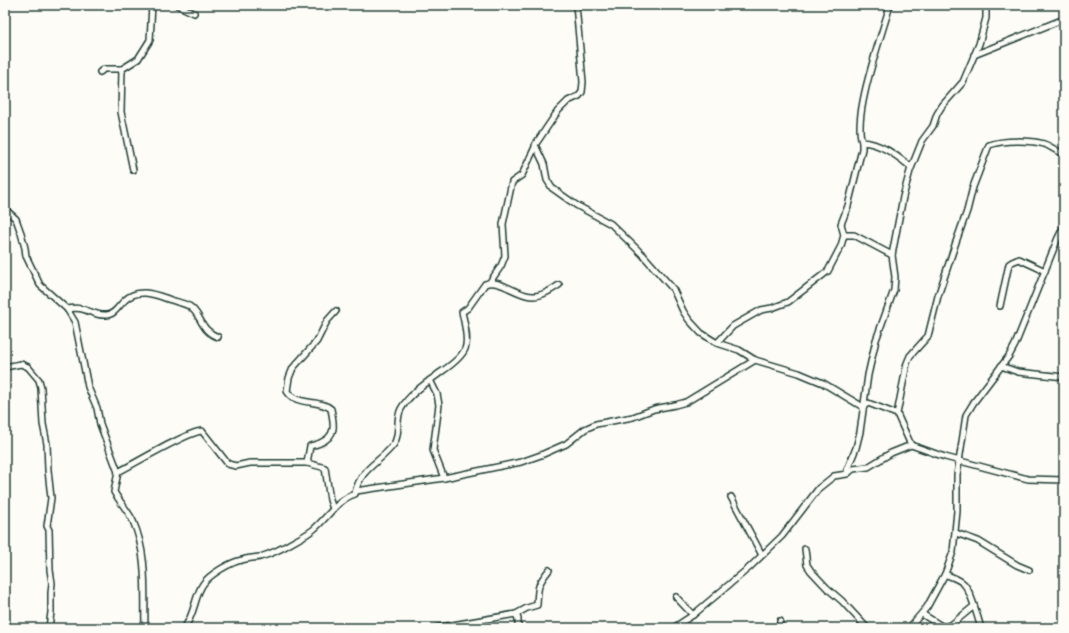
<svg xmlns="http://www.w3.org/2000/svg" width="1069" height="633" viewBox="0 0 1069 633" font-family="Sriracha,sans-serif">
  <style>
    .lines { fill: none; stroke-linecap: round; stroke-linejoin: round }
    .street-casing { stroke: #1f3d34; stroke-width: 8 }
    .street { stroke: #fdfcf7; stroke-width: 5 }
  </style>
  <rect width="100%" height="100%" fill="#fdfcf7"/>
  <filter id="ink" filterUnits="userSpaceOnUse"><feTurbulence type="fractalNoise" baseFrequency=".025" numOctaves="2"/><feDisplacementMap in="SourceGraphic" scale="8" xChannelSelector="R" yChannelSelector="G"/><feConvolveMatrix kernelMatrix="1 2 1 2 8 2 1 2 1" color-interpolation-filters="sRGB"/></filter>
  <g filter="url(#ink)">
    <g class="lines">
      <g class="street-casing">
        <g id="street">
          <path d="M177 5 194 13"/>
          <path d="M576 5 583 82 582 92 579 96 568 101 558 111 535 145 544 164 547 180 552 188 576 205 611 224 643 255 673 289 683 311 689 320 701 333 717 343 739 350 755 360 799 373 823 383 863 407 868 403 894 413 897 414 911 445 945 457 1028 479 1064 480"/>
          <path d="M974 55 1064 19"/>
          <path d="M122 69 121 112 133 170"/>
          <path d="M100 72 104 69H122L138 59 150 40 152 5"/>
          <path d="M862 142C852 115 882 35 890 5"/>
          <path d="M5 209 16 219 21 233 25 248 26 256 40 285 67 309 75 322 88 387 97 408 100 424 118 472 114 492C120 502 128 511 133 521 148 555 144 592 145 628"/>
          <path d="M892 255 854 235H844L841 224 848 206 862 149V142C881 143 897 156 911 167"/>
          <path d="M490 282 501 266 505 256 503 224 512 182 522 175 535 147"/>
          <path d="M1000 306 1009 264 1012 262 1019 259 1045 271"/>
          <path d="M67 309C86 305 91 316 106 315 115 315 119 305 125 300 139 287 156 295 171 300 177 302 183 303 189 306 202 314 199 330 218 337"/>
          <path d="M717 343 733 326 761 310 772 308 788 302 828 271 841 246 844 235"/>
          <path d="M1001 366 1018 372 1064 377"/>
          <path d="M5 367 21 364 28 367 39 380 41 388 43 424 47 444 48 470 51 498 47 526 49 530 50 570 52 583 51 593V612L49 628"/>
          <path d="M430 380 437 394 439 405 433 450 444 478"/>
          <path d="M897 414 907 363 910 356 928 336 938 296 956 242 967 211 973 187 989 145C1003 140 1030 140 1044 144 1051 146 1056 152 1064 153"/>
          <path d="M307 463 310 446C313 445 316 445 320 443 337 436 334 424 331 409 320 399 295 406 287 391L289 378 293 368 317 341 327 321 336 311"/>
          <path d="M118 472C134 464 189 431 202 431L228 464 236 466 250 463H307L322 467 325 468 330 500 333 509"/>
          <path d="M848 473 847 470 856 448 860 432 868 375 876 340 894 290 895 277 892 255 903 197 910 171 922 141 933 126 937 114 942 106 963 82 979 44 986 18V5"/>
          <path d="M355 493C361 467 380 463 394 444 401 433 395 420 401 409 410 393 428 382 441 372 450 366 461 358 465 349 469 340 464 321 462 312L468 308 485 284C501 277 521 301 540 295 547 293 553 289 559 285"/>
          <path d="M731 497 762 555"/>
          <path d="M956 533 978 541 1017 565 1029 570"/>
          <path d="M805 549 807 565 811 571 827 588 842 601 867 628"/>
          <path d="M945 574C951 577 959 579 964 584 972 593 977 616 981 628"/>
          <path d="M676 597 693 615"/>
          <path d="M516 614 518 619V628"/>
          <path d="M922 614 943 627 951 625 974 606"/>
          <path d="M184 628C195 615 194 597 203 584 210 574 231 562 242 560 248 558 254 558 260 557 271 554 283 548 293 542 300 538 308 534 314 529 327 518 338 499 355 494L356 491 444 478 521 462 541 455 566 444 585 429 596 424 633 417 654 409 675 405 686 402 755 360"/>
          <path d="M435 628 516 614 527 608 537 605C538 587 537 585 549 570"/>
          <path d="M673 628 693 615 750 567 782 536 819 488 834 476 847 474 853 469 868 467 891 453 911 445"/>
          <path d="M779 628 780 621"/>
          <path d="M909 628 927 607 945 574 953 552 957 511V475L966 415 974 402 1009 356 1015 345 1058 238 1064 226"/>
        </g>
      </g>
      <use href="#street" class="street"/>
    </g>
  </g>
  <rect width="1069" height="633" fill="none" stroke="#fdfcf7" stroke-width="20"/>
  <rect x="10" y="10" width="1049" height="613" fill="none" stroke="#1f3d34" stroke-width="1.5" filter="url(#ink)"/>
</svg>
